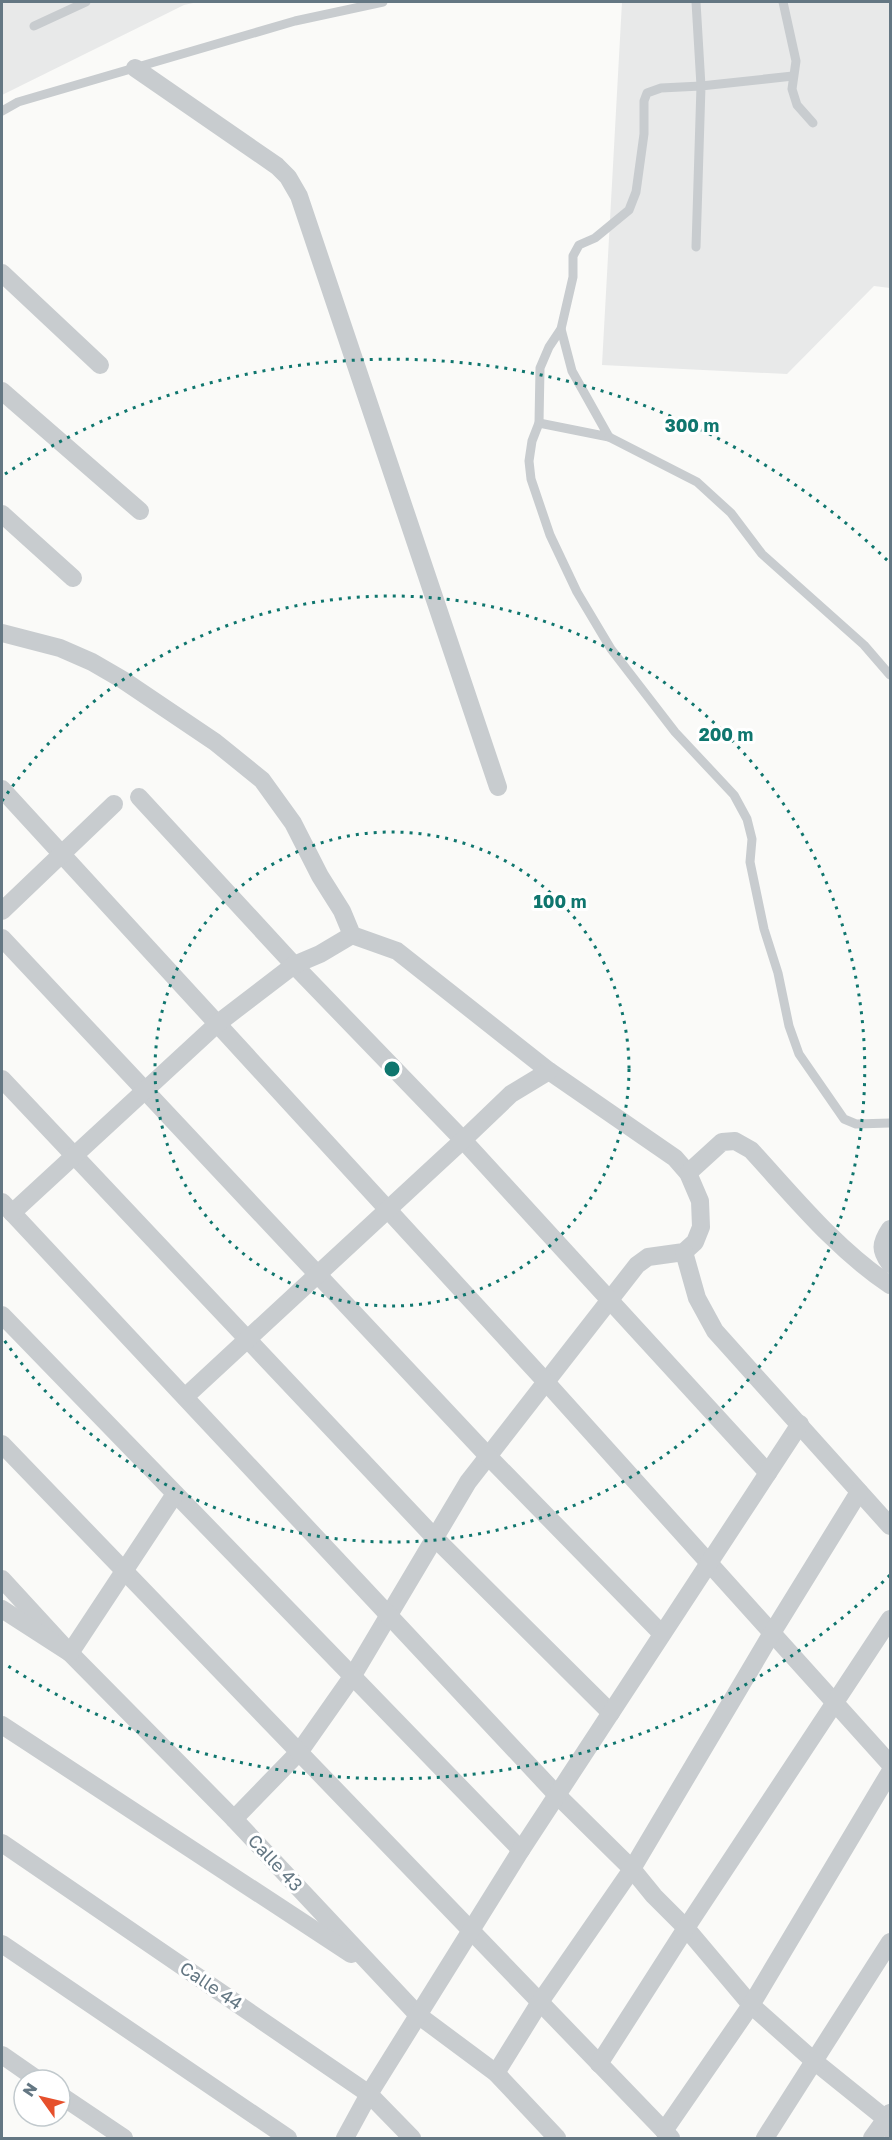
<svg xmlns="http://www.w3.org/2000/svg" width="892" height="2140" viewBox="0 0 892 2140" font-family="'Golos Text',sans-serif">
  <style>
    .built { fill: #e8e9e9 }
    .lines { fill: none; stroke-linecap: round; stroke-linejoin: round }
    .service { stroke: #c8cccf; stroke-width: 9 }
    .minor { stroke: #c8cccf; stroke-width: 18 }
    .ring { fill: none; stroke: #0f766e; stroke-width: 3; stroke-dasharray: 3 6 }
    .labels { text-anchor: middle; stroke-width: 6; stroke-linejoin: round; paint-order: stroke }
    .street-label { font-size: 18px; fill: #647783; stroke: #fff }
    .centre { fill: #0f766e; stroke: #fff; stroke-width: 3 }
    .ring-label { font-size: 18px; text-anchor: middle; font-weight: bold; fill: #0f766e; stroke: #fff; stroke-width: 6; stroke-linejoin: round; paint-order: stroke }
  </style>
  <rect width="100%" height="100%" fill="#fafaf8"/>
  <g class="built">
    <path d="M2 2H198L184 5 2 95Z"/>
    <path d="M622 2H890V288L874 286 787 374 602 365Z"/>
  </g>
  <g class="lines">
    <g class="service">
      <path d="M696 2 701 86 661 88 647 93 644 101V134L636 192 629 210 595 238 579 245 573 256V277L561 329 549 347 540 368 539 423 532 441 529 461 531 479 550 535 577 592 611 649 675 732 734 795 747 819 752 839 750 862 764 929 778 973 789 1026 799 1054 844 1119 856 1124 890 1123"/>
      <path d="M783 2 796 61 792 89 797 105 813 123"/>
      <path d="M34 26 86 2"/>
      <path d="M2 111 18 102 295 21 383 2"/>
      <path d="M696 247 701 86 793 76"/>
      <path d="M539 423 609 437 572 371 561 329"/>
      <path d="M609 437 697 482 731 513 762 554 864 645 890 675"/>
    </g>
    <g class="minor">
      <path d="M135 68 277 166 288 177 299 196 498 787"/>
      <path d="M2 273 100 365"/>
      <path d="M2 391 140 511"/>
      <path d="M2 514 73 578"/>
      <path d="M2 633 60 648 92 662 123 680 215 742 262 780 293 823 320 876 342 911 352 935 397 951 549 1071 675 1158 688 1173 700 1201 701 1227 695 1242 684 1252 648 1257 637 1265 468 1482 352 1677 300 1751 234 1819"/>
      <path d="M2 789 546 1382 890 1764"/>
      <path d="M139 797 294 965 463 1140 768 1473"/>
      <path d="M2 911 114 804"/>
      <path d="M2 938 488 1456 662 1634"/>
      <path d="M2 1079 435 1538 611 1713"/>
      <path d="M688 1173 722 1142 735 1141 751 1150C795 1198 836 1249 890 1285"/>
      <path d="M2 1202 557 1795 632 1869 654 1896 686 1928 751 2005 814 2061 886 2119 890 2130"/>
      <path d="M12 1213 217 1024 294 965 320 954 352 935"/>
      <path d="M890 1229C880 1244 880 1250 890 1264"/>
      <path d="M684 1252 697 1298 715 1331 890 1526"/>
      <path d="M2 1315 521 1850"/>
      <path d="M185 1397 463 1140 511 1094 549 1071"/>
      <path d="M2 1444 671 2138"/>
      <path d="M2 1579 70 1653 234 1819 418 2015 496 2073 557 2138"/>
      <path d="M2 1609 70 1653 175 1494"/>
      <path d="M2 1725 351 1954"/>
      <path d="M2 1843 369 2094 412 2138"/>
      <path d="M2 1944 288 2138"/>
      <path d="M2 2055 38 2080"/>
      <path d="M599 2064 686 1928 890 1619"/>
      <path d="M496 2073 540 2002 632 1869 772 1633 859 1492"/>
      <path d="M60 2095 124 2138"/>
      <path d="M664 2131 751 2005 890 1772"/>
      <path d="M345 2138 369 2094 521 1850 800 1424"/>
      <path d="M765 2138 890 1942"/>
      <path d="M872 2138 890 2113"/>
    </g>
  </g>
  <g class="ring">
    <circle cx="392" cy="1069" r="237"/>
    <path d="M2 801A473 473 0 1 1 2 1337"/>
    <path d="M890 1575A710 710 0 0 1 5 1664M5 474A710 710 0 0 1 890 563"/>
  </g>
  <g class="labels">
    <g class="street-label">
      <text transform="translate(275 1863) rotate(47)" y="6">Calle 43</text>
      <text transform="translate(211 1986) rotate(34)" y="6">Calle 44</text>
    </g>
  </g>
  <circle cx="392" cy="1069" r="9" class="centre"/>
  <g class="ring-label">
    <text x="692" y="432">300 m</text>
    <text x="726" y="741">200 m</text>
    <text x="560" y="908">100 m</text>
  </g>
  <rect width="892" height="2140" fill="none" stroke="#647783" stroke-width="6"/>
  <g transform="translate(42 2098) rotate(304)"><circle r="28" fill="#ffffff" stroke="#c1c9cd" stroke-width="1.5"/>
  <path d="M0-4.5L10 22L0 15L-10 22Z" fill="#e6502c"/>
  <text y="-9" font-size="16" font-weight="bold" text-anchor="middle" fill="#647783">N</text>
  </g>
</svg>
